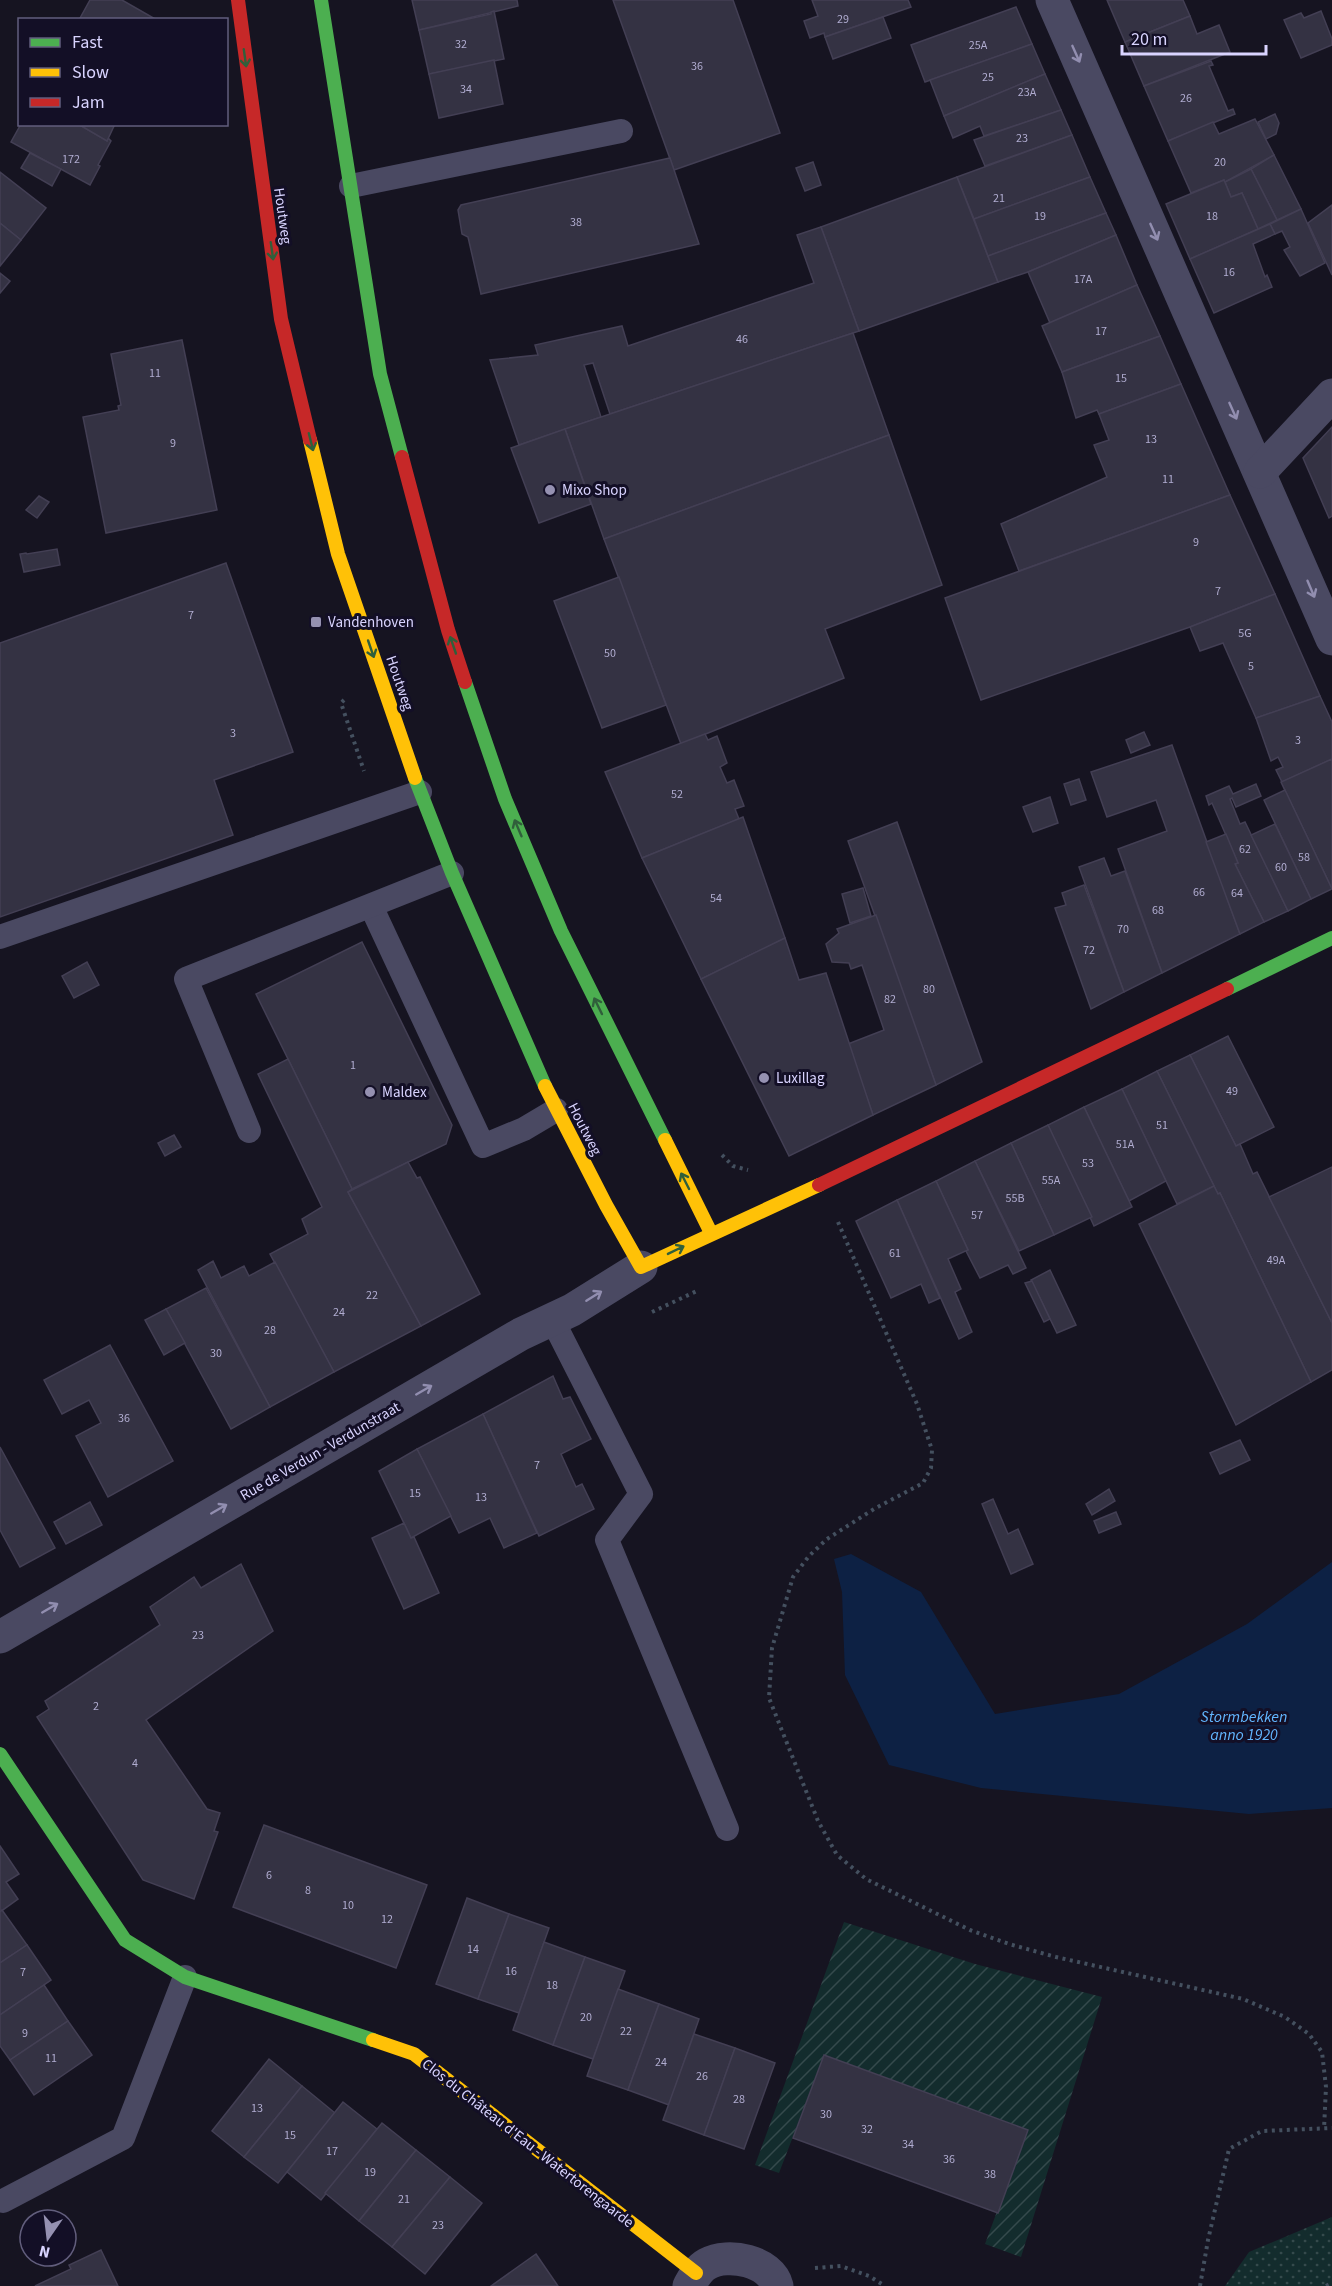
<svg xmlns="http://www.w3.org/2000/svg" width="1332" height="2286" viewBox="0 0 1332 2286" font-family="'Source Sans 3',sans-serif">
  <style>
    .grass { fill: url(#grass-dots) }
    .garden { fill: url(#garden-furrows) }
    .water { fill: #0d2144 }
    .building { fill: #343243; stroke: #433f54; stroke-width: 1.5 }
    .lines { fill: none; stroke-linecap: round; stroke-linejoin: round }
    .path { stroke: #44505f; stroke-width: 4; stroke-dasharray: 3 4.5; stroke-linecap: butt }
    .lane { stroke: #4a4962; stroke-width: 24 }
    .street { stroke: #4a4962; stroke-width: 33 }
    .fast { stroke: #4caf50; stroke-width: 14 }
    .slow { stroke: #ffc107; stroke-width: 14 }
    .jam { stroke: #c62828; stroke-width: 14 }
    .oneway { stroke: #928eb0 }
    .oneway2 { stroke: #305f3b }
    .poi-dot { fill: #9591b1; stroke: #130f26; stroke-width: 2 }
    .labels { text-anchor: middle; stroke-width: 6; stroke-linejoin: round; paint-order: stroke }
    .number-label { font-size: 12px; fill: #b0acd0 }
    .street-label { font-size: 15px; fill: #d9d4ff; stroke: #130f26 }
    .poi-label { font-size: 15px; fill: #d9d4ff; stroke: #130f26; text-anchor: start }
    .water-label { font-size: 16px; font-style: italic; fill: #62b6ff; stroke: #130f26 }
  </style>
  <defs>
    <pattern id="grass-dots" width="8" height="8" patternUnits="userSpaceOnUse" patternTransform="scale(1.5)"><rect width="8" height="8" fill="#132c2d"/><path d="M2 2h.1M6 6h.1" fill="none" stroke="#354a4c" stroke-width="1.8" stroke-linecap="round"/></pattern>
    <pattern id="garden-furrows" width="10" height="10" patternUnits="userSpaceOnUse" patternTransform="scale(1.5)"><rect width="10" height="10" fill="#132c2d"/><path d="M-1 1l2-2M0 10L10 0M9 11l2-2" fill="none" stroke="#354a4c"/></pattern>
  </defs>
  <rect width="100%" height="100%" fill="#161421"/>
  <path class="grass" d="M1332 2217V2286H1225L1249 2252Z"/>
  <path class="garden" d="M844 1922 975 1964 1102 1997 1021 2257 985 2244 1027 2130 824 2056 779 2173 755 2165Z"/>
  <path class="water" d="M851 1554 921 1592 995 1714 1119 1694 1247 1624 1332 1562V1808L1249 1814 981 1788 889 1765 845 1675 842 1592 834 1559Z"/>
  <g class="building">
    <path d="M90 0H122L157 20H79Z"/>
    <path d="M412 0H517L518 6 419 30Z"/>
    <path d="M613 0H733L780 133 674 170Z"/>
    <path d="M812 0H908L911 7 825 37 824 33 810 38 804 21 818 16Z"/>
    <path d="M1107 0H1183L1190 16 1125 42Z"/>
    <path d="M1016 7 1032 44 925 82 911 45Z"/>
    <path d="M494 11 504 59 429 74 419 30 491 14V12Z"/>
    <path d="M1321 11 1332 39V45L1301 58 1284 20 1301 13 1304 18Z"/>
    <path d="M1190 16 1197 34 1219 25 1230 52 1144 86 1125 42Z"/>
    <path d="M883 17 891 38 833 59 825 37Z"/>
    <path d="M1032 44 1045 74 944 116 930 80Z"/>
    <path d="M494 60 503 104 439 118 429 74Z"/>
    <path d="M1211 61 1213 65 1209 66 1228 111 1233 109 1235 114 1168 141 1144 86Z"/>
    <path d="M1045 74 1061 110 984 136 980 126 953 138 944 116Z"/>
    <path d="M1061 110 1072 135 985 166 974 140Z"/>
    <path d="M1275 114 1279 123 1276 134 1266 139 1258 122Z"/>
    <path d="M1255 119 1274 155 1225 182 1224 180 1191 193 1168 141 1213 122 1219 134Z"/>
    <path d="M21 124H78L107 141 108 138 111 141 98 165 100 166 90 185 11 142Z"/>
    <path d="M78 124H115L107 141Z"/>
    <path d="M1072 135 1090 177 974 219 957 177Z"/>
    <path d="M30 153 61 169 52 186 21 168Z"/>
    <path d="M1274 155 1301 209 1277 220 1251 169Z"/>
    <path d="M670 158 699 244 481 294 468 237 462 234 458 210 461 205Z"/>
    <path d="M813 162 821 185 805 191 796 168Z"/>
    <path d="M1251 169 1277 220 1258 229 1242 193 1231 197 1225 182Z"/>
    <path d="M0 172 46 208 21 240 0 223Z"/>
    <path d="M957 177 998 282 859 331 821 227Z"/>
    <path d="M1090 177 1106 213 988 256 974 219Z"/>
    <path d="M1224 180 1231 197 1242 193 1258 229 1190 259 1166 204Z"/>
    <path d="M1332 205V275L1308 223Z"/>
    <path d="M1301 209 1325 263 1300 276 1284 250 1290 247 1282 231 1275 234 1270 224Z"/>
    <path d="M1106 213 1116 235 1028 272 998 282 988 256Z"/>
    <path d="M0 223 21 240 0 266Z"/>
    <path d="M1270 224 1275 234 1253 244 1265 277 1267 275 1272 287 1214 313 1190 259Z"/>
    <path d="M821 227 859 331 610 414 593 363 584 365 601 417 519 445 490 360 538 355 535 345 622 326 628 346 814 283 797 235Z"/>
    <path d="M1116 235 1137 285 1050 323 1028 272Z"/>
    <path d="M0 273 10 281 0 293Z"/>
    <path d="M1137 285 1160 336 1062 372 1042 326Z"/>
    <path d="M853 333 889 435 604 539 565 429Z"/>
    <path d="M1160 336 1181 384 1099 414 1097 410 1076 418 1062 372Z"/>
    <path d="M182 340 217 510 106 533 83 417 119 410 118 406 121 405 111 354Z"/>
    <path d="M1181 384 1230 495 1019 571 1001 524 1107 477 1094 445 1109 440 1099 414Z"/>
    <path d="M1332 427V516L1329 518 1303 458Z"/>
    <path d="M565 429 591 504 539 523 511 448Z"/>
    <path d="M889 435 942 585 825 629 844 678 681 744 604 539Z"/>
    <path d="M1230 495 1275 594 1190 627 981 700 945 598Z"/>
    <path d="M39 496 49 502 37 518 26 510Z"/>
    <path d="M57 549 60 565 24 572 20 554 26 553 27 554Z"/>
    <path d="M226 563 293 752 214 780 233 835 0 917V643Z"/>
    <path d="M619 577 666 705 602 728 554 601Z"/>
    <path d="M1275 594 1320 696 1256 718 1223 643 1200 651 1190 627Z"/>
    <path d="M1320 696 1332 722V759L1282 782 1276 770 1283 767 1278 757 1271 761 1256 718Z"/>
    <path d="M1144 732 1150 745 1131 753 1126 740Z"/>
    <path d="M705 734 708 740 717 736 727 763 720 767 727 783 734 780 744 806 735 809 739 819 642 858 605 772Z"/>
    <path d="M1172 745 1240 934 1162 973 1118 849 1167 831 1156 800 1107 817 1091 772Z"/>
    <path d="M1332 759V889L1281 782Z"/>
    <path d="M1079 779 1086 800 1071 805 1064 784Z"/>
    <path d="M1256 784 1261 796 1236 807 1232 798 1230 799 1240 824 1245 822 1288 911 1264 922 1235 864 1238 863 1212 803 1209 805 1206 796 1229 786 1233 794Z"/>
    <path d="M1285 790 1332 889 1311 899 1264 800Z"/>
    <path d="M1050 797 1058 823 1033 832 1023 807Z"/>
    <path d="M743 817 785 938 701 979 642 858Z"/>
    <path d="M897 822 982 1062 936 1085 848 841Z"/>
    <path d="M1275 824 1311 899 1288 911 1251 835Z"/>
    <path d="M1226 834 1238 863 1235 864 1264 922 1240 934 1206 842Z"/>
    <path d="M1104 858 1111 876 1125 871 1162 973 1124 992 1079 867Z"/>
    <path d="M1084 885 1124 992 1091 1009 1055 908 1066 905 1062 893Z"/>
    <path d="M863 888 871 916 850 923 842 894Z"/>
    <path d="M876 915 936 1085 873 1115 848 1044 884 1030 862 965 851 969 849 963 832 962 826 944 839 933 837 929Z"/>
    <path d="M785 938 799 980 826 973 873 1115 789 1156 701 979Z"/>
    <path d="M362 942 452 1125 446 1144 352 1189 256 994Z"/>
    <path d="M87 962 99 985 74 998 62 976Z"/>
    <path d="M1228 1036 1274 1127 1236 1146 1190 1055Z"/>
    <path d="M1190 1055 1236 1146 1240 1144 1253 1174 1257 1172 1332 1323V1370L1311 1382 1220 1193 1218 1194 1157 1071Z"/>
    <path d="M288 1059 352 1189 348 1192 421 1326 334 1372 270 1254 308 1234 302 1219 322 1207 258 1074Z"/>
    <path d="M1157 1071 1214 1186 1177 1204 1122 1089Z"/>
    <path d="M1122 1089 1166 1181 1129 1201 1084 1107Z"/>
    <path d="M1084 1107 1132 1207 1094 1226 1048 1125Z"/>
    <path d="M1048 1125 1092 1217 1054 1235 1011 1143Z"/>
    <path d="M174 1135 181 1147 165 1156 158 1143Z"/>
    <path d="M1011 1143 1054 1235 1019 1251 975 1161Z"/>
    <path d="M975 1161 1026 1268 1013 1274 1008 1265 980 1278 966 1251 968 1250 936 1181Z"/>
    <path d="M408 1162 417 1178 420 1177 480 1294 421 1326 348 1192Z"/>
    <path d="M1332 1167V1323L1269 1197Z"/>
    <path d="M936 1181 968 1250 948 1259 961 1289 955 1292 972 1332 959 1339 897 1200Z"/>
    <path d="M1214 1186 1218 1194 1220 1193 1311 1382 1236 1425 1139 1224Z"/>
    <path d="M897 1200 940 1298 929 1303 921 1284 891 1298 856 1221Z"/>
    <path d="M213 1261 221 1278 244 1266 249 1276 275 1262 334 1372 270 1407 198 1270Z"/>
    <path d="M1050 1270 1076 1325 1057 1333 1031 1280Z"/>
    <path d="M1032 1281 1050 1319 1044 1322 1025 1283Z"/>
    <path d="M206 1288 270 1407 231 1429 166 1309Z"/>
    <path d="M166 1309 185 1343 164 1355 145 1320Z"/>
    <path d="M110 1345 173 1461 108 1497 76 1436 101 1423 89 1400 62 1414 44 1380Z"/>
    <path d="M553 1376 563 1399 570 1397 591 1439 561 1454 576 1487 582 1484 594 1509 539 1536 483 1414Z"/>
    <path d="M483 1414 537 1533 504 1548 490 1518 459 1533 417 1449Z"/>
    <path d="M1240 1440 1250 1460 1220 1474 1210 1453Z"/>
    <path d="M0 1447 55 1548 20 1567 0 1530Z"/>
    <path d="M417 1449 451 1516 411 1538 379 1471Z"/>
    <path d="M1109 1489 1115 1501 1092 1515 1086 1504Z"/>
    <path d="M993 1499 1008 1534 1018 1529 1033 1564 1011 1574 982 1504Z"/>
    <path d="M90 1502 102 1525 66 1544 54 1522Z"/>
    <path d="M1116 1512 1121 1524 1099 1533 1094 1521Z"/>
    <path d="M404 1523 411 1538 414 1537 439 1593 404 1609 372 1538Z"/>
    <path d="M241 1564 273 1631 146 1720 207 1809 220 1813 214 1831 218 1832 194 1899 143 1880 37 1717 49 1709 45 1701 160 1625 150 1607 194 1577 201 1588Z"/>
    <path d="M264 1825 427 1885 396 1968 233 1907Z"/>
    <path d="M0 1846 19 1874 6 1882 18 1899 0 1912Z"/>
    <path d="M467 1898 509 1914 478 1999 436 1984Z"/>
    <path d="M2 1910 27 1945 0 1963V1912Z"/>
    <path d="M509 1914 549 1928 519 2013 478 1999Z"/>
    <path d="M544 1942 585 1957 553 2045 513 2030Z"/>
    <path d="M27 1945 51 1980 0 2015V1963Z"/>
    <path d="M585 1957 625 1971 593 2059 553 2045Z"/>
    <path d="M44 1985 68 2021 10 2060 0 2046V2015Z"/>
    <path d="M618 1989 659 2004 628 2090 587 2076Z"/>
    <path d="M659 2004 699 2019 669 2105 628 2090Z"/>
    <path d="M68 2021 92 2055 34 2095 10 2060Z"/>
    <path d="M694 2034 735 2048 704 2135 663 2120Z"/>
    <path d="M735 2048 775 2063 744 2149 704 2135Z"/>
    <path d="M824 2055 1028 2130 998 2213 793 2138Z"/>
    <path d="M269 2059 302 2086 244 2157 212 2131Z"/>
    <path d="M302 2086 335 2113 278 2183 244 2157Z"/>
    <path d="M343 2102 377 2129 321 2200 287 2172Z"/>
    <path d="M382 2123 416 2150 359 2221 325 2193Z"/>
    <path d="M416 2150 450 2177 392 2247 359 2221Z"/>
    <path d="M450 2177 482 2203 425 2274 392 2247Z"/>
    <path d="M101 2250 118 2286H35L71 2269 69 2265Z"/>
    <path d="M536 2254 558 2286H491Z"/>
  </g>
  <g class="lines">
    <g class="path">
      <path d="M344 700 341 703 364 771"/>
      <path d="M722 1155 733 1166 748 1170"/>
      <path d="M838 1222 917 1404 932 1450 931 1468 923 1483 874 1509 827 1539 809 1556 793 1577 772 1648 769 1698 818 1821 837 1855 866 1879 970 1930 1009 1944 1056 1957 1243 1999 1285 2017 1309 2034 1322 2052 1326 2087 1324 2129"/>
      <path d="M652 1312 699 1290"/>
      <path d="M815 2268 841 2266 869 2276 885 2286"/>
      <path d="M1200 2286 1208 2240 1229 2149 1262 2131 1332 2128"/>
      <path d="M1326 2286 1332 2283"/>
    </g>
    <g class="lane">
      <path d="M351 186 621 131"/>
      <path d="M371 906 483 1146 524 1129 556 1110"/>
      <path d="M0 937 420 792"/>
      <path d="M249 1131 186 979 452 873"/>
      <path d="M552 1319 641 1494 607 1540 727 1829"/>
      <path d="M3 2201 123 2138 185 1977"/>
    </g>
    <g class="street">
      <path d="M1052 0 1332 639"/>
      <path d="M1260 472 1332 395"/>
      <path d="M0 1637 521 1334 572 1310 641 1267"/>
      <path d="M689 2286C694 2277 698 2269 707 2264 728 2252 771 2261 777 2286"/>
    </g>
    <g class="fast">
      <path d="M321 0 380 374 402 457"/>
      <path d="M465 682 505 799 561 931 665 1140"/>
      <path d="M415 778 452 873 545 1086"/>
      <path d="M1227 989 1332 938"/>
      <path d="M0 1754 125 1940 185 1977 373 2040"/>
    </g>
    <g class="slow">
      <path d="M310 440 338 554 415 778"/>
      <path d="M545 1086 606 1205 641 1267 819 1185"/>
      <path d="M665 1140 711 1233"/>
      <path d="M373 2040 414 2054 696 2273"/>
    </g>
    <g class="jam">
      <path d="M238 0 281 319 310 440"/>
      <path d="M402 457 448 630 465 682"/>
      <path d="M819 1185 1227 989"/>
    </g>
  </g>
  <defs><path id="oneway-shaft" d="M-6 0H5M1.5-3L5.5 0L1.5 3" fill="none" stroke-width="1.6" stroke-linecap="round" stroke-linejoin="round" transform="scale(1.5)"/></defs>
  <g class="oneway">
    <use href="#oneway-shaft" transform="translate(1076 54) rotate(66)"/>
    <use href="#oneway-shaft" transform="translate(1154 232) rotate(66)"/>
    <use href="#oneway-shaft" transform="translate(1233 411) rotate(66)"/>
    <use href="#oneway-shaft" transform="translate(1311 589) rotate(67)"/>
    <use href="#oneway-shaft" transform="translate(594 1296) rotate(-32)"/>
    <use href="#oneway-shaft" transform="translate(424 1390) rotate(-30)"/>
    <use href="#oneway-shaft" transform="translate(219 1509) rotate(-30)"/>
    <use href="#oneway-shaft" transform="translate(50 1608) rotate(-30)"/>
  </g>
  <g class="oneway2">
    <use href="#oneway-shaft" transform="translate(245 58) rotate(82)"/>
    <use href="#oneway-shaft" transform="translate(272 251) rotate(82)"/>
    <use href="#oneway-shaft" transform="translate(311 442) rotate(76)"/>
    <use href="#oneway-shaft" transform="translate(453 645) rotate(-109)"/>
    <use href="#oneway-shaft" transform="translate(371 649) rotate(71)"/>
    <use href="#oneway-shaft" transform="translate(518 828) rotate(-113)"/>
    <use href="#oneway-shaft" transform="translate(598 1006) rotate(-116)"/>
    <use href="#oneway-shaft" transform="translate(685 1181) rotate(-117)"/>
    <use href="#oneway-shaft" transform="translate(676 1250) rotate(-26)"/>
  </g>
  <g class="poi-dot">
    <circle cx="550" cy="490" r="6"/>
    <rect x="310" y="616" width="12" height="12" rx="3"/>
    <circle cx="764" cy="1078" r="6"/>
    <circle cx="370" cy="1092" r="6"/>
  </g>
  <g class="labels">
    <g class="number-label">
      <text x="843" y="23">29</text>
      <text x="461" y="48">32</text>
      <text x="978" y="49">25A</text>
      <text x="697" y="70">36</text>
      <text x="988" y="81">25</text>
      <text x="466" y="93">34</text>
      <text x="1027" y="96">23A</text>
      <text x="1186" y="102">26</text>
      <text x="1022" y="142">23</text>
      <text x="71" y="163">172</text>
      <text x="1220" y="166">20</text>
      <text x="999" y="202">21</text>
      <text x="1040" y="220">19</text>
      <text x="1212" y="220">18</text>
      <text x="576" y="226">38</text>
      <text x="1229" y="276">16</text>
      <text x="1083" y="283">17A</text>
      <text x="1101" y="335">17</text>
      <text x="742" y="343">46</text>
      <text x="155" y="377">11</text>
      <text x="1121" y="382">15</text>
      <text x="1151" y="443">13</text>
      <text x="173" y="447">9</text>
      <text x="1168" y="483">11</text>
      <text x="1196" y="546">9</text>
      <text x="1218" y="595">7</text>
      <text x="191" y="619">7</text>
      <text x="1245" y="637">5G</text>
      <text x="610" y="657">50</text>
      <text x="1251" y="670">5</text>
      <text x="233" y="737">3</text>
      <text x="1298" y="744">3</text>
      <text x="677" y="798">52</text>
      <text x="1245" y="853">62</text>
      <text x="1304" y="861">58</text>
      <text x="1281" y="871">60</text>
      <text x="1199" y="896">66</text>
      <text x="1237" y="897">64</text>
      <text x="716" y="902">54</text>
      <text x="1158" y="914">68</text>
      <text x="1123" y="933">70</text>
      <text x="1089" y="954">72</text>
      <text x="929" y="993">80</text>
      <text x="890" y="1003">82</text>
      <text x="353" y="1069">1</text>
      <text x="1232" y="1095">49</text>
      <text x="1162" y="1129">51</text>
      <text x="1125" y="1148">51A</text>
      <text x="1088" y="1167">53</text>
      <text x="1051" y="1184">55A</text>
      <text x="1015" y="1202">55B</text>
      <text x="977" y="1219">57</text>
      <text x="895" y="1257">61</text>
      <text x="1276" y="1264">49A</text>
      <text x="372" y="1299">22</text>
      <text x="339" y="1316">24</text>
      <text x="270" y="1334">28</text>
      <text x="216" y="1357">30</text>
      <text x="124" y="1422">36</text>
      <text x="537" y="1469">7</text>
      <text x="415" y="1497">15</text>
      <text x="481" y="1501">13</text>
      <text x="198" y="1639">23</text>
      <text x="96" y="1710">2</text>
      <text x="135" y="1767">4</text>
      <text x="269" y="1879">6</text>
      <text x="308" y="1894">8</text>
      <text x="348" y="1909">10</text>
      <text x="387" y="1923">12</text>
      <text x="473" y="1953">14</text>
      <text x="511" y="1975">16</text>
      <text x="23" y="1976">7</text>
      <text x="552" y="1989">18</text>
      <text x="586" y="2021">20</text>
      <text x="626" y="2035">22</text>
      <text x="25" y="2037">9</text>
      <text x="51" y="2062">11</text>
      <text x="661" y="2066">24</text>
      <text x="702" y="2080">26</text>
      <text x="739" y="2103">28</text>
      <text x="257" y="2112">13</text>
      <text x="826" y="2118">30</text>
      <text x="867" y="2133">32</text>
      <text x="290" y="2139">15</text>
      <text x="908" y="2148">34</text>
      <text x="332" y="2155">17</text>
      <text x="949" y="2163">36</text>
      <text x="370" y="2176">19</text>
      <text x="990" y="2178">38</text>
      <text x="404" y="2203">21</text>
      <text x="438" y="2229">23</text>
    </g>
    <g class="street-label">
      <text transform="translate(283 216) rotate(82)" y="5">Houtweg</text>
      <text transform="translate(400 683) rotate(71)" y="5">Houtweg</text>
      <text transform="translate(585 1129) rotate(63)" y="5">Houtweg</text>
      <text transform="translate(320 1451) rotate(-30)" y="5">Rue de Verdun - Verdunstraat</text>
      <text transform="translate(528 2143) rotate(38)" y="5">Clos du Château d'Eau - Watertorengaarde</text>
    </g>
    <g class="poi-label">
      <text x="562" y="495">Mixo Shop</text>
      <text x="328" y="627">Vandenhoven</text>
      <text x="776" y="1083">Luxillag</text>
      <text x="382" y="1097">Maldex</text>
    </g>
    <g class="water-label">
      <text x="1244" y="1722">Stormbekken<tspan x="1244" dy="18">anno 1920</tspan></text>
    </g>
  </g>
  <rect x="18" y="18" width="210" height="108" fill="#130f26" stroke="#625e7d" stroke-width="1.5"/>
  <rect x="30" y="38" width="30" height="9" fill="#4caf50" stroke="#625e7d" stroke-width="1.5"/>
  <text x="72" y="48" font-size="18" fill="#d9d4ff">Fast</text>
  <rect x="30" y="68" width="30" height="9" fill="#ffc107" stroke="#625e7d" stroke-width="1.5"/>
  <text x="72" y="78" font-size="18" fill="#d9d4ff">Slow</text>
  <rect x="30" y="98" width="30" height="9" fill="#c62828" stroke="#625e7d" stroke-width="1.5"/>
  <text x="72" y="108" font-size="18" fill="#d9d4ff">Jam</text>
  <g transform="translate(48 2238) rotate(194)"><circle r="28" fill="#130f26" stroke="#625e7d" stroke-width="1.5"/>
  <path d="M0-4.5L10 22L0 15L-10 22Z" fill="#9591b1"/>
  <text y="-9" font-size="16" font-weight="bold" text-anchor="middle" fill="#d9d4ff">N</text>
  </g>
  <path d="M1122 45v9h144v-9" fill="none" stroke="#d9d4ff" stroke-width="3"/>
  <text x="1131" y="45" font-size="18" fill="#d9d4ff" stroke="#130f26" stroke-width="4.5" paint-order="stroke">20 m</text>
</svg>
